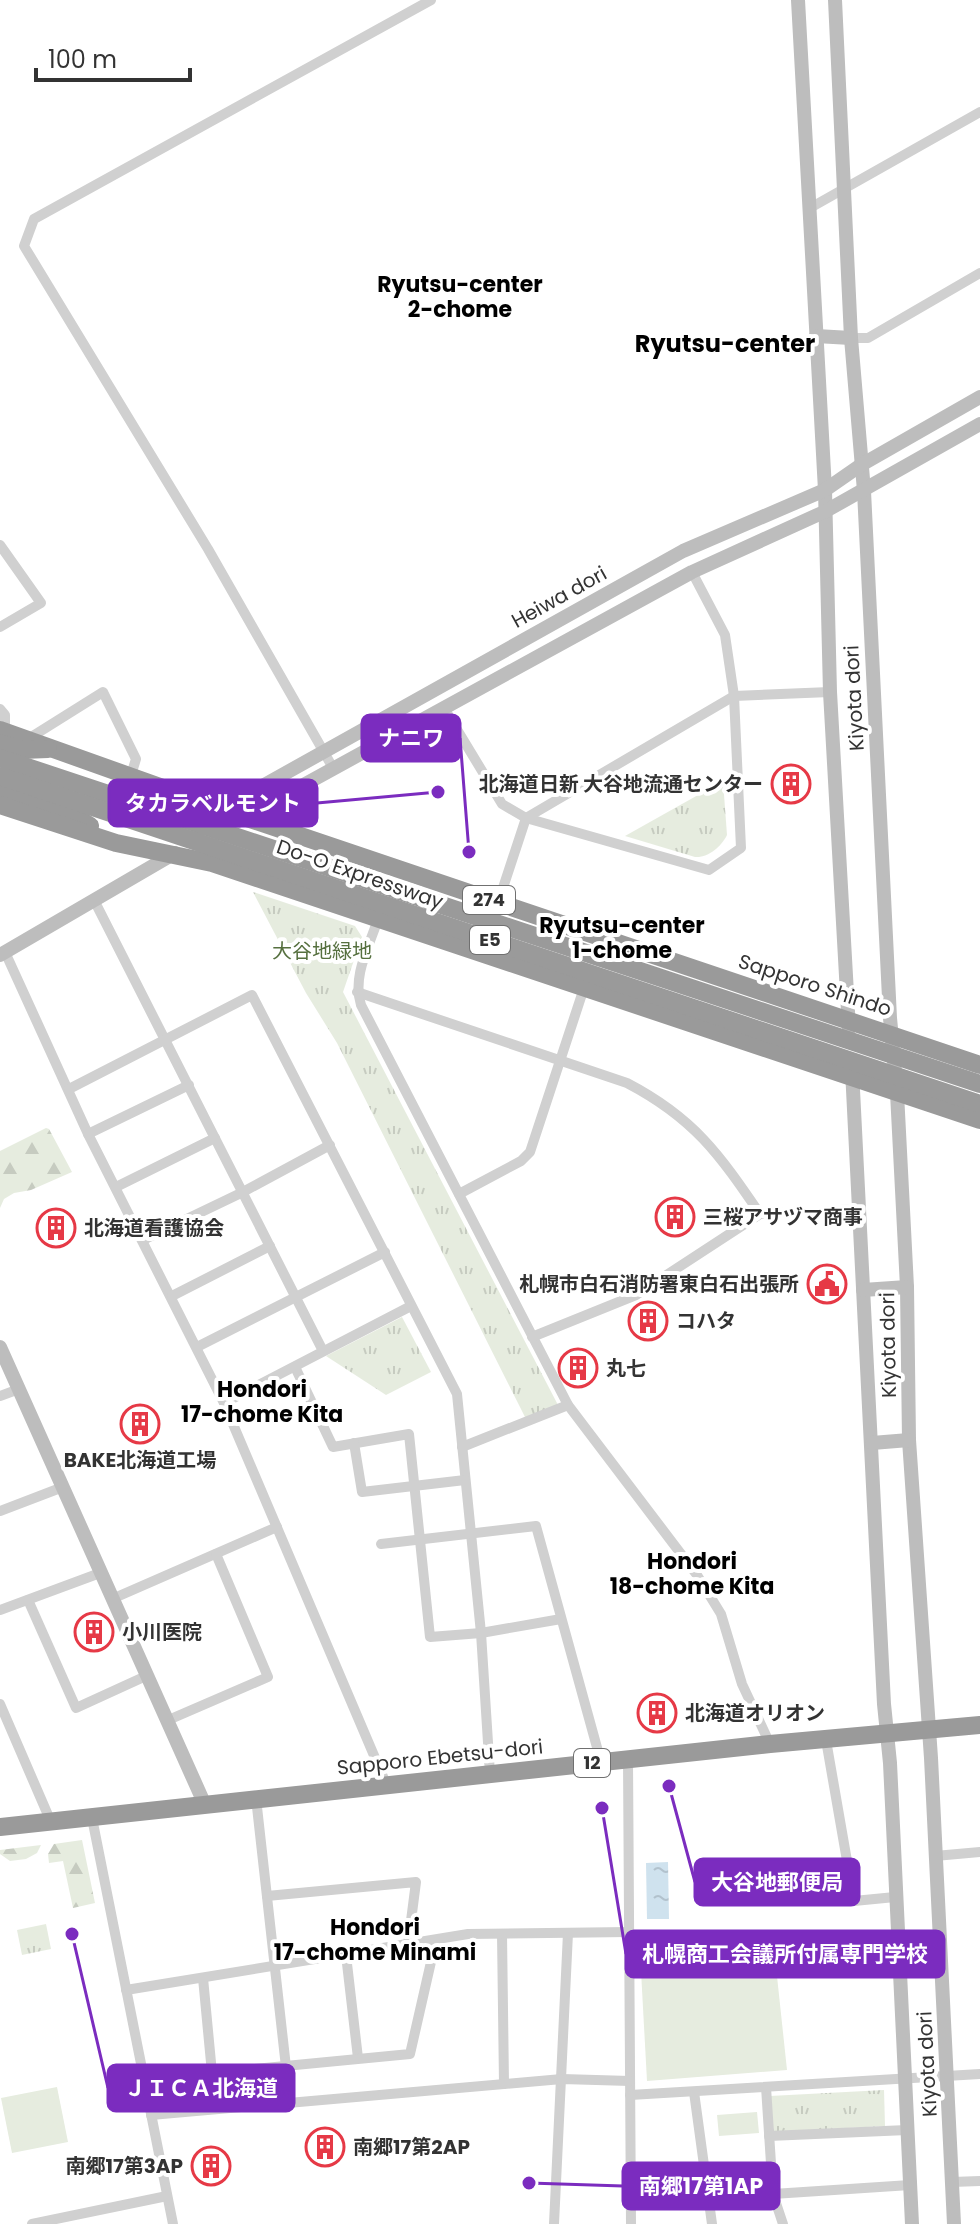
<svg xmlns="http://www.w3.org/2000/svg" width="980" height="2224" viewBox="0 0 980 2224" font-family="Poppins,'Noto Sans JP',sans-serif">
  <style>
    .grass { fill: url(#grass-tufts) }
    .forest { fill: url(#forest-firs) }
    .garden { fill: #e6ecdf }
    .water { fill: url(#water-ripples) }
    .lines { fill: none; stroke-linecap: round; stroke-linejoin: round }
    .street { stroke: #d0d0d0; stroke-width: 10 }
    .secondary { stroke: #bdbdbd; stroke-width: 14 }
    .highway { stroke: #9a9a9a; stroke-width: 18 }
    .highway-bridge { stroke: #9a9a9a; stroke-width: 18 }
    .labels { text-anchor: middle; stroke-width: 8; stroke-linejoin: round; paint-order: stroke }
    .shield { fill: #fff; stroke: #707070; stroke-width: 2 }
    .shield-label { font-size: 18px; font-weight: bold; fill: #333 }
    .street-label { font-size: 20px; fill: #333; stroke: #fff }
    .poi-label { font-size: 20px; font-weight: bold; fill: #333; stroke: #fff; text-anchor: start }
    .park-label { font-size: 20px; fill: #56703f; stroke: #fff }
    .neighbourhood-label { font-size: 22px; font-weight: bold; fill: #000; stroke: #fff }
    .quarter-label { font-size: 24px; font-weight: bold; fill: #000; stroke: #fff }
    .leader { fill: none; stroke: #7b2cbf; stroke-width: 3 }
    .callout-dot { fill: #7b2cbf; stroke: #fff; stroke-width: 3 }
    .callout { fill: #7b2cbf; stroke: #7b2cbf; stroke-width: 3 }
    .callout-label { font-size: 22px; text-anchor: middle; font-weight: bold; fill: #fff }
  </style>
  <defs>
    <pattern id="grass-tufts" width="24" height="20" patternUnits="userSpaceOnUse" patternTransform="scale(2)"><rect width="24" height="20" fill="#e6ecdf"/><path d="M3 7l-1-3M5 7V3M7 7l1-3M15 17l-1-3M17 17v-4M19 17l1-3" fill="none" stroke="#c6cbc0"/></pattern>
    <pattern id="forest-firs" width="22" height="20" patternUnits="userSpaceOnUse" patternTransform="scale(2)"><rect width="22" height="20" fill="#e6ecdf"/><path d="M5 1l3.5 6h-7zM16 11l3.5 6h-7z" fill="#c6cbc0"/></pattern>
    <pattern id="water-ripples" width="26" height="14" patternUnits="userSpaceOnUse" patternTransform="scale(2)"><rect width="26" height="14" fill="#cfe2ee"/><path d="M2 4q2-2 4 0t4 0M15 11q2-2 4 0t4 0" fill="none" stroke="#b2c2cd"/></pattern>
  </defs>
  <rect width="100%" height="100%" fill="#fff"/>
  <g class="grass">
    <path d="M723 781 727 835C721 847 708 858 695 857L625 836Z"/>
    <path d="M253 892 355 926 362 937 343 992 558 1405 526 1419 337 1043 306 993Z"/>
    <path d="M402 1317 431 1372 386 1395 326 1356Z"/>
    <path d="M46 1924 51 1949 22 1955 17 1930Z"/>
    <path d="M884 2090 885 2126 772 2132 770 2096Z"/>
  </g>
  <g class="forest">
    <path d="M46 1128 49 1129 72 1172 31 1190 14 1193 4 1199 0 1208V1151Z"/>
    <path d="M82 1840 95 1903 73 1908 63 1861 49 1863 48 1854 54 1844Z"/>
    <path d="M41 1845 37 1853 26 1859 10 1861 0 1854V1850Z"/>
  </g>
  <g class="garden">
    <path d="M774 1948 787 2070 647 2081 641 1971 652 1963Z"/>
    <path d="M57 2087 68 2142 12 2153 1 2098Z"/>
    <path d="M757 2112 759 2133 719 2136 717 2115Z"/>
  </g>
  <path class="water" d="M668 1862 669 1919H647L646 1863Z"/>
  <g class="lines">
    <g class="street">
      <path d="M810 208 980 112"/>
      <path d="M851 338H868L980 273"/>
      <path d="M0 545 41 603 0 627"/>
      <path d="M444 708 502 804 526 818 709 870 741 848 734 696 725 635 692 572"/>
      <path d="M0 709 5 715V732"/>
      <path d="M28 739 103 692 136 759 131 775"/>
      <path d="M333 768 208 549 24 246 34 219 431 0"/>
      <path d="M95 902 323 1351"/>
      <path d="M498 903 526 818 734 696 830 692"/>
      <path d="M378 919C369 947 352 976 361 1005L568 1405 697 1575 721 1614 742 1684 770 1744"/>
      <path d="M5 952 88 1134 224 1403 387 1786"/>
      <path d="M357 992 627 1083C694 1118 719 1154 760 1214"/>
      <path d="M69 1089 252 995 457 1394 481 1633 490 1774"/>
      <path d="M88 1134 189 1085"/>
      <path d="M116 1187 215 1138"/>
      <path d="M459 1194 521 1161 530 1152 584 988"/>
      <path d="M143 1240 241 1193 330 1145"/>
      <path d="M172 1296 270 1246"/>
      <path d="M532 1337 636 1295 760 1214 860 1209"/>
      <path d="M197 1347 385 1252"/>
      <path d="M295 1367 333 1447 409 1434 430 1637 481 1633 561 1619"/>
      <path d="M0 1396 19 1389"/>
      <path d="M224 1403 411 1306"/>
      <path d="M354 1443 362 1492 465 1480"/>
      <path d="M462 1447 568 1405"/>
      <path d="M0 1511 63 1487"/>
      <path d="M381 1544 536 1526 601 1762"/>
      <path d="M112 1599 277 1527"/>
      <path d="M28 1600 76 1708 146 1676"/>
      <path d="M0 1610 100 1573"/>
      <path d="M0 1704 51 1822"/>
      <path d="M166 1721 268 1677 216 1554"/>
      <path d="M826 1740 854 1901 895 1897"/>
      <path d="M628 1760 631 2224"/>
      <path d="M256 1798 290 2103"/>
      <path d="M92 1818 173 2224"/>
      <path d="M935 1856 980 1852"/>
      <path d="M267 1896 416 1882 408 1944"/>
      <path d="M502 1934 504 2084"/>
      <path d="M346 1955 358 2058"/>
      <path d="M203 1978 212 2073 410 2054 436 1940"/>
      <path d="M126 1990 468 1934 629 1932"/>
      <path d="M766 2087 773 2194 783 2224"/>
      <path d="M694 2092 712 2224"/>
      <path d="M630 2095 980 2074"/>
      <path d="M151 2115 562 2079 630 2081"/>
      <path d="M769 2136 907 2130"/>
      <path d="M952 2182 980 2181"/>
      <path d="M773 2194 910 2185"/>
      <path d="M32 2224 167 2196"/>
      <path d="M554 2224 568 1933"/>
    </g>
    <g class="secondary">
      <path d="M798 0 825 490 830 692 849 1029"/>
      <path d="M835 0 851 338 864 491 890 1018 897 1093 907 1287 909 1440 931 1758 954 2224"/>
      <path d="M816 336 851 338"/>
      <path d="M199 831 223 810 250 793 683 551 825 490 861 465 980 397"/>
      <path d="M216 833 692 572 824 512 980 424"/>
      <path d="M0 955 175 853"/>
      <path d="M852 1070 884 1704 890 1763 912 2224"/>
      <path d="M863 1290 907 1287"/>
      <path d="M0 1347 205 1805"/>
      <path d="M872 1443 909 1440"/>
    </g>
    <g class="highway">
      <path d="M0 730 247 818 980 1065"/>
      <path d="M0 743 22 750 48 749"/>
      <path d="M0 791 74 816 90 826"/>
      <path d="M0 805 116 843 212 863 980 1120"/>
      <path d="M0 1827 770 1744 980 1725"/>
    </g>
    <g class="highway-bridge">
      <path d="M0 758 980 1084"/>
      <path d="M0 776 980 1104"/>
    </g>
  </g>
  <defs>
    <g id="building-ring" transform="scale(2)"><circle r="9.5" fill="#fff" stroke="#e63946" stroke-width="1.5"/><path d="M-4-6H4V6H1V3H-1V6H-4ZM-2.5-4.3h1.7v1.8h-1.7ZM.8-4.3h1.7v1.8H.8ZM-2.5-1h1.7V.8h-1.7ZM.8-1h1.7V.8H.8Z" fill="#e63946"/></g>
    <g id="civic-ring" transform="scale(2)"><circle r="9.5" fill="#fff" stroke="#e63946" stroke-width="1.5"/><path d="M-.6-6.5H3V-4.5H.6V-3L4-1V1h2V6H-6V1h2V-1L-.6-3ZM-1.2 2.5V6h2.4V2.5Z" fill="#e63946"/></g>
  </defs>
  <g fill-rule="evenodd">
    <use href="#building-ring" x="791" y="784"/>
    <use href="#building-ring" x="675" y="1217"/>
    <use href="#building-ring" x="56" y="1228"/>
    <use href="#civic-ring" x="827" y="1284"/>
    <use href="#building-ring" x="648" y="1321"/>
    <use href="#building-ring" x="578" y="1368"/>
    <use href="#building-ring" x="140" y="1424"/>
    <use href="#building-ring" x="94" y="1632"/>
    <use href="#building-ring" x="657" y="1713"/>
    <use href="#building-ring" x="325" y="2147"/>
    <use href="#building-ring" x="211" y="2166"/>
  </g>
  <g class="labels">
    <g class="shield">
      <rect x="463" y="886" width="52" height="28" rx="6"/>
      <rect x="470" y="926" width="40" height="28" rx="6"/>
      <rect x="574" y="1749" width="36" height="28" rx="6"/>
    </g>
    <g class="shield-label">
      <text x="489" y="906">274</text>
      <text x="490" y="946">E5</text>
      <text x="592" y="1769">12</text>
    </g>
    <g class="street-label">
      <text transform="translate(559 597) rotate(-29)" y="7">Heiwa dori</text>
      <text transform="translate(854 698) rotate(-93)" y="7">Kiyota dori</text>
      <text transform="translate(360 874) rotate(19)" y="7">Do-O Expressway</text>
      <text transform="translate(815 985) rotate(18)" y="7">Sapporo Shindo</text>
      <text transform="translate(888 1345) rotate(-91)" y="7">Kiyota dori</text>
      <text transform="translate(440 1757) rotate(-6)" y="7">Sapporo Ebetsu-dori</text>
      <text transform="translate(927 2064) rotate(-93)" y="7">Kiyota dori</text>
    </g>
    <g class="poi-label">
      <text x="763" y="791" text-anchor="end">北海道日新 大谷地流通センター</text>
      <text x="703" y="1224">三桜アサヅマ商事</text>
      <text x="84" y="1235">北海道看護協会</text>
      <text x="799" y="1291" text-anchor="end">札幌市白石消防署東白石出張所</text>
      <text x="676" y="1328">コハタ</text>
      <text x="606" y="1375">丸七</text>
      <text x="140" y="1467" text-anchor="middle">BAKE北海道工場</text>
      <text x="122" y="1639">小川医院</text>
      <text x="685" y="1720">北海道オリオン</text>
      <text x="353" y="2154">南郷17第2AP</text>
      <text x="183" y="2173" text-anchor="end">南郷17第3AP</text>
    </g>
    <g class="park-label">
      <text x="322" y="958">大谷地緑地</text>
    </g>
    <g class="neighbourhood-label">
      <text x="460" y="292">Ryutsu-center<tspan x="460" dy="25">2-chome</tspan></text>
      <text x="622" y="933">Ryutsu-center<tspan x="622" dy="25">1-chome</tspan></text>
      <text x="262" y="1397">Hondori<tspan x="262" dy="25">17-chome Kita</tspan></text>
      <text x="692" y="1569">Hondori<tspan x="692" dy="25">18-chome Kita</tspan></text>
      <text x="375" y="1935">Hondori<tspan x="375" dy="25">17-chome Minami</tspan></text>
    </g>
    <g class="quarter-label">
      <text x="725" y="352">Ryutsu-center</text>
    </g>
  </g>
  <path class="leader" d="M469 852L460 738M438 792L317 803M669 1786L695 1882M602 1808L626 1954M72 1934L108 2088M529 2183L623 2186"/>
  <g class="callout-dot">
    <circle cx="469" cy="852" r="8"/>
    <circle cx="438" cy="792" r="8"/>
    <circle cx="669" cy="1786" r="8"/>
    <circle cx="602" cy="1808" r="8"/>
    <circle cx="72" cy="1934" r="8"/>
    <circle cx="529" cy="2183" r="8"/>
  </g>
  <g class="callout">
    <rect x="362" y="715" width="98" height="46" rx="8"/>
    <rect x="109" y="780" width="208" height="46" rx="8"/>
    <rect x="695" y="1859" width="164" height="46" rx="8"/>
    <rect x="626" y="1931" width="318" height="46" rx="8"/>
    <rect x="108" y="2065" width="186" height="46" rx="8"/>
    <rect x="623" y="2163" width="156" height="46" rx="8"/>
  </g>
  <g class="callout-label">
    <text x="411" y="746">ナニワ</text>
    <text x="213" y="811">タカラベルモント</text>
    <text x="777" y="1890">大谷地郵便局</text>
    <text x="785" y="1962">札幌商工会議所付属専門学校</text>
    <text x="201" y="2096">ＪＩＣＡ北海道</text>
    <text x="701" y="2194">南郷17第1AP</text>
  </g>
  <path d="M36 68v12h154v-12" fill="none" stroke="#333333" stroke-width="4"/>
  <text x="48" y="68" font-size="24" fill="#333333" stroke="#ffffff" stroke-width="6" paint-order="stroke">100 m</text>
</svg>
